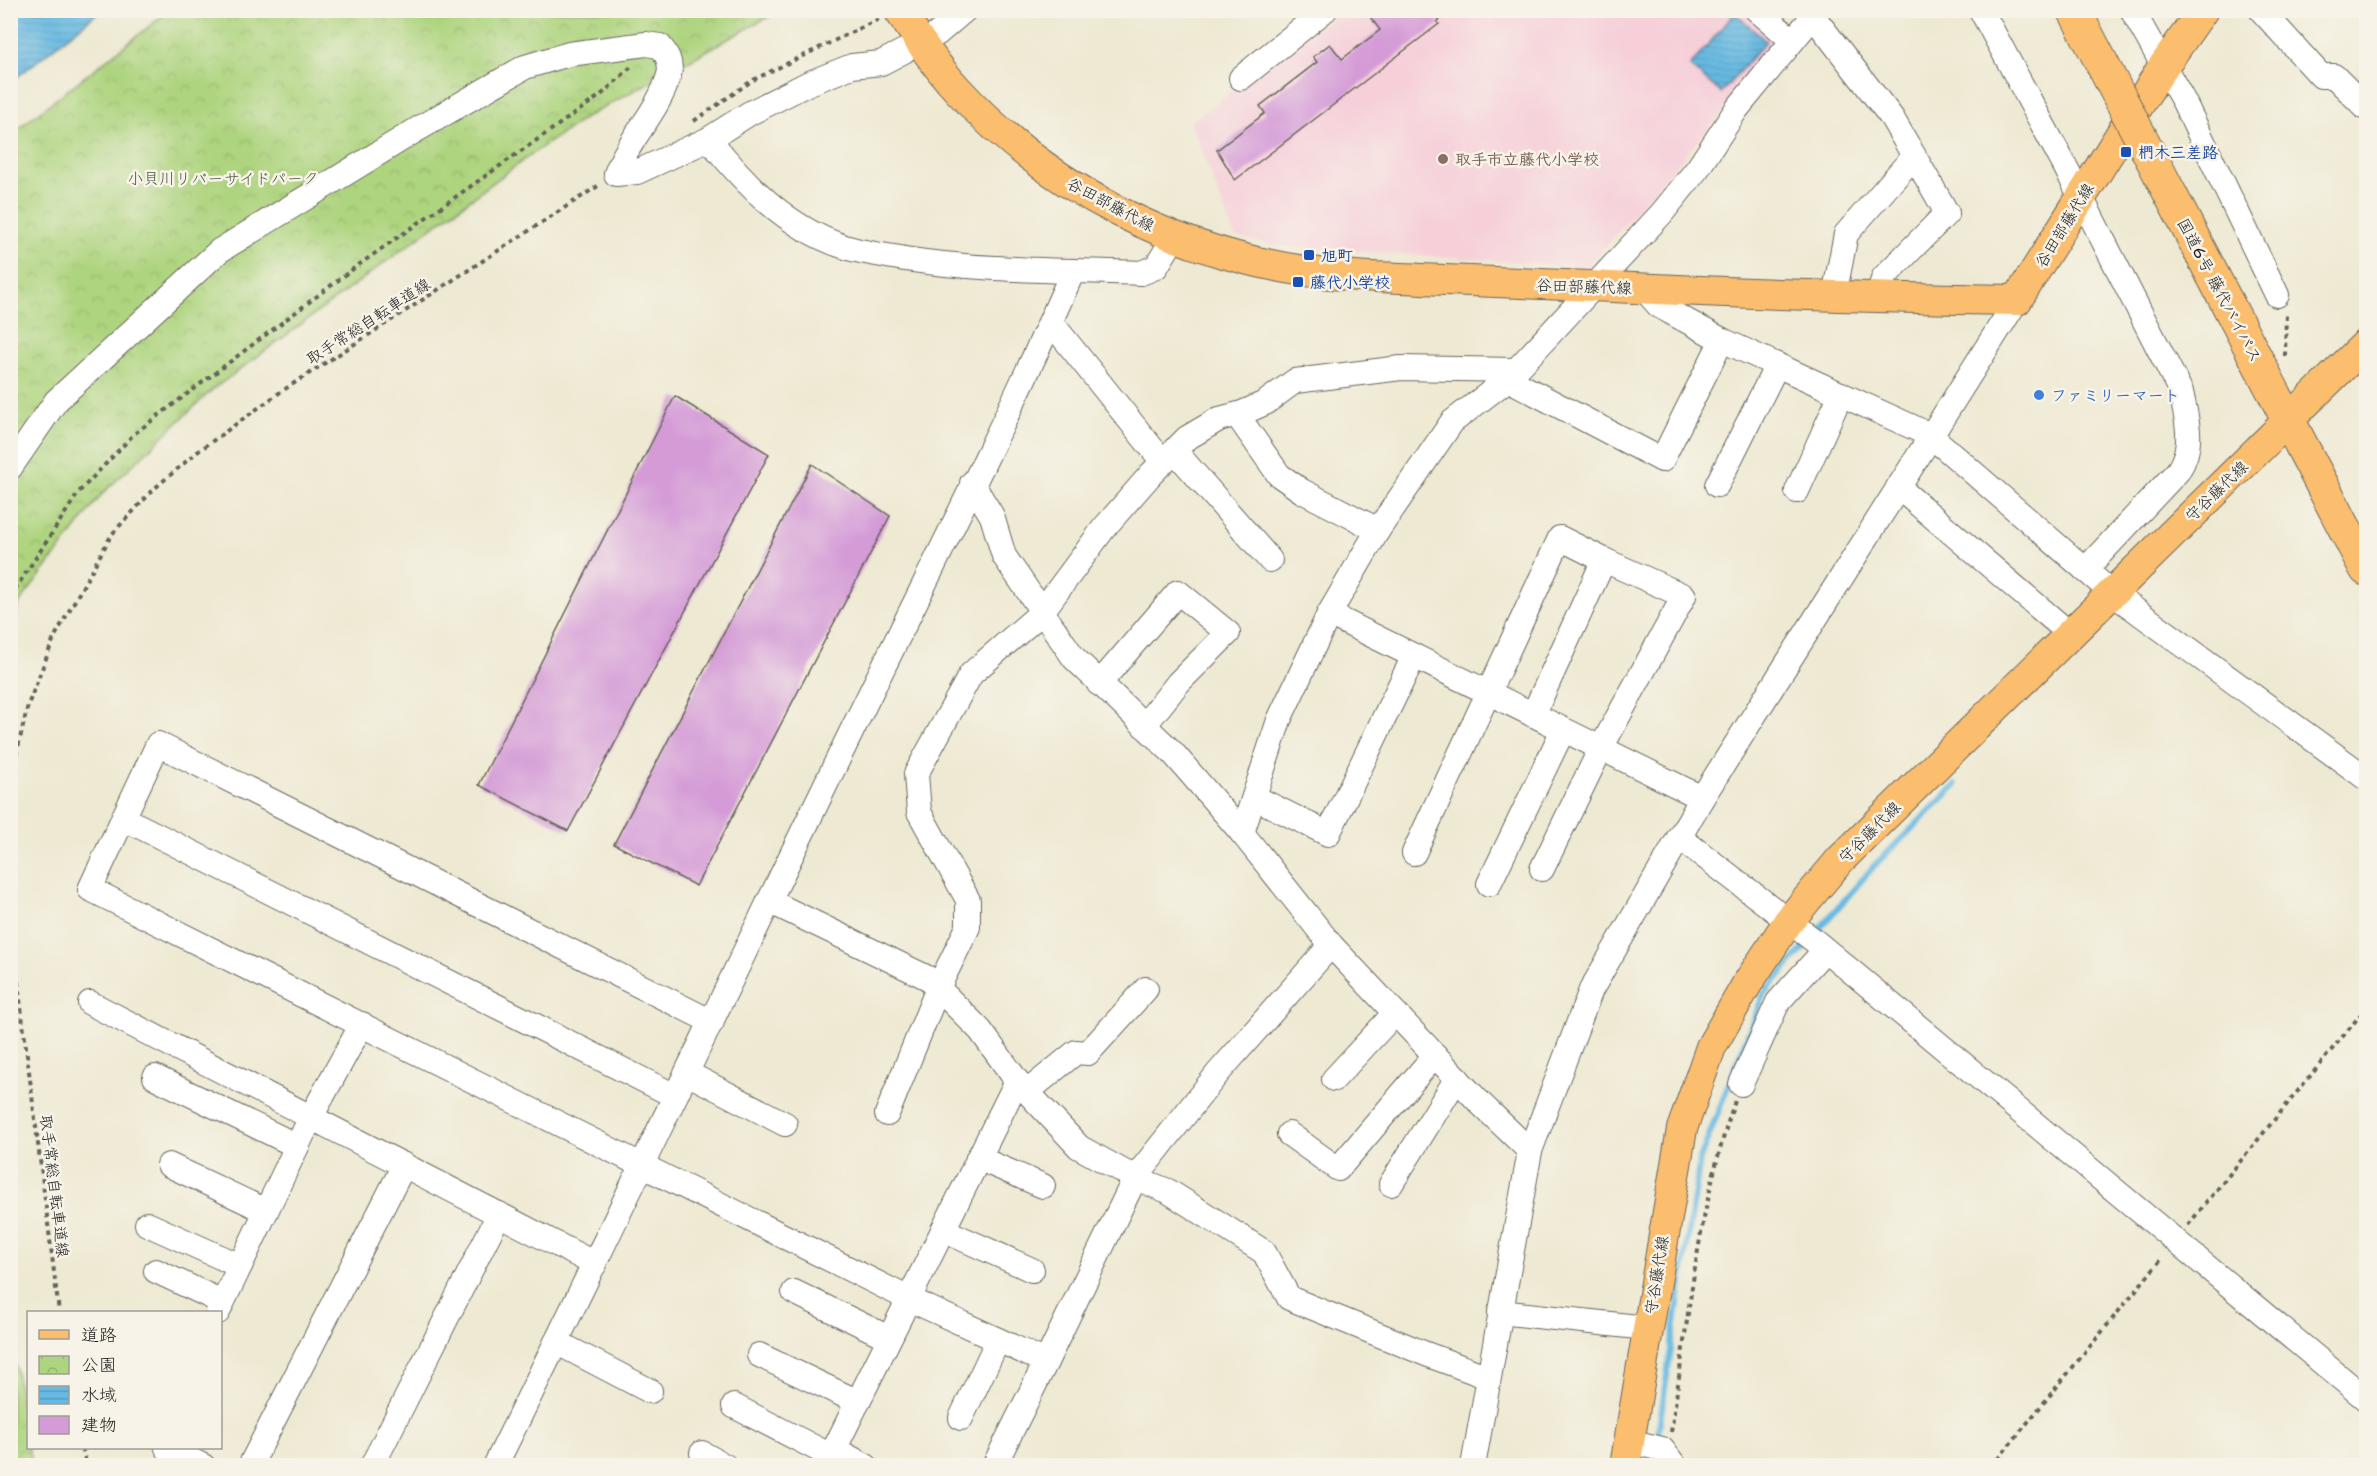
<svg xmlns="http://www.w3.org/2000/svg" width="2377" height="1476" viewBox="0 0 2377 1476" font-family="'Shantell Sans','Klee One',sans-serif">
  <style>
    .built { fill: #f6cfd9 }
    .park { fill: url(#park-crowns); stroke: #64784d; stroke-width: 1.5 }
    .water { fill: url(#water-rules); stroke: #416a7f; stroke-width: 1.5 }
    .lines { fill: none; stroke-linecap: round; stroke-linejoin: round }
    .stream { stroke: #66b9e2; stroke-width: 6 }
    .building { fill: #d49bd7 }
    .minor-casing { stroke: #66645c; stroke-width: 26 }
    .major-casing { stroke: #66645c; stroke-width: 32 }
    .highway-casing { stroke: #66645c; stroke-width: 35 }
    .path { stroke: #66645c; stroke-width: 4; stroke-dasharray: 4.5 4.5; stroke-linecap: butt }
    .minor { stroke: #fff; stroke-width: 24 }
    .major { stroke: #fbbd6e; stroke-width: 30 }
    .highway { stroke: #fbbd6e; stroke-width: 33 }
    .highway-bridge-casing { stroke: #66645c; stroke-width: 35; stroke-linecap: butt }
    .highway-bridge { stroke: #fbbd6e; stroke-width: 33 }
    .transit-dot { fill: #1a4fb4; stroke: #f7f3e8; stroke-width: 2 }
    .education-dot { fill: #8d6e63; stroke: #f7f3e8; stroke-width: 2 }
    .shop-dot { fill: #3f7fe0; stroke: #f7f3e8; stroke-width: 2 }
    .labels { text-anchor: middle; stroke-width: 5; stroke-linejoin: round; paint-order: stroke }
    .transit-label { font-size: 16px; font-weight: bold; fill: #164399; stroke: #f7f3e8; text-anchor: start }
    .education-label { font-size: 16px; font-weight: bold; fill: #785e54; stroke: #f7f3e8; text-anchor: start }
    .park-label { font-size: 16px; fill: #485339; stroke: #f7f3e8 }
    .street-label { font-size: 16px; fill: #1c1c1c; stroke: #f7f3e8 }
    .shop-label { font-size: 16px; font-weight: bold; fill: #366cbe; stroke: #f7f3e8; text-anchor: start }
  </style>
  <defs>
    <pattern id="park-crowns" width="20" height="18" patternUnits="userSpaceOnUse" patternTransform="scale(1.5)"><rect width="20" height="18" fill="#add47e"/><path d="M2 6a3 3 0 1 1 6 0M12 15a3 3 0 1 1 6 0" fill="none" stroke="#94b56c"/></pattern>
    <pattern id="water-rules" width="6" height="5" patternUnits="userSpaceOnUse" patternTransform="scale(1.5)"><rect width="6" height="5" fill="#66b9e2"/><path d="M0 2.5h6" fill="none" stroke="#589ec1"/></pattern>
  </defs>
  <rect width="100%" height="100%" fill="#f7f3e8"/>
  <filter id="ink" filterUnits="userSpaceOnUse"><feTurbulence type="fractalNoise" baseFrequency=".0167" numOctaves="2"/><feDisplacementMap in="SourceGraphic" scale="12" xChannelSelector="R" yChannelSelector="G"/><feConvolveMatrix kernelMatrix="1 2 1 2 8 2 1 2 1" color-interpolation-filters="sRGB"/></filter>
  <filter id="wash" filterUnits="userSpaceOnUse"><feTurbulence type="fractalNoise" baseFrequency=".008" numOctaves="4" result="noise"/><feDisplacementMap in="SourceGraphic" scale="24" xChannelSelector="R" yChannelSelector="G"/><feGaussianBlur stdDeviation="1.35" result="paint"/><feColorMatrix in="noise" values="0 0 0 0 0 0 0 0 0 0 0 0 0 0 0 0 0 1.4 0 .05"/><feComposite in="paint" operator="in"/></filter>
  <g filter="url(#wash)">
    <rect width="100%" height="100%" fill="#eee9d2"/>
    <path class="built" d="M1341 11H1744L1783 43 1588 267 1272 245 1235 237 1190 122Z"/>
    <g class="park">
      <path d="M169 11H779L588 116 529 156 212 390 102 494 20 602 11 631V134Z"/>
      <path d="M10 1330 28 1448 33 1465H11Z"/>
    </g>
    <g class="water">
      <path d="M11 10H100V11L11 82Z"/>
      <path d="M1735 13 1766 41 1721 93 1690 66Z"/>
    </g>
    <g class="lines">
      <g class="stream">
        <path d="M1814 935 1875 865 1956 785"/>
        <path d="M1657 1441 1700 1159 1764 993 1808 943"/>
        <path d="M1653 1466 1656 1451"/>
      </g>
    </g>
    <g id="blocks">
      <g class="building">
        <path d="M1365 10H1452L1437 22 1439 24 1235 180 1217 150 1265 113 1260 106 1317 62 1313 57 1330 44 1342 59 1380 30Z"/>
        <path d="M675 396 769 454 568 831 479 785Z"/>
        <path d="M812 464 890 516 696 886 614 844Z"/>
      </g>
    </g>
  </g>
  <g filter="url(#ink)">
    <use href="#blocks" fill-opacity="0" stroke="#66645c" stroke-width="1.5"/>
    <g class="lines">
      <g class="minor-casing">
        <g id="minor">
          <path d="M1757 10 1792 40"/>
          <path d="M1981 10 2065 166 2181 392C2187 421 2195 445 2178 471L2085 570"/>
          <path d="M2132 10 2184 102 2277 295"/>
          <path d="M2261 10 2321 76H2334L2366 108"/>
          <path d="M1813 16 1892 118 1947 213 1884 277 1876 299"/>
          <path d="M937 34 965 10"/>
          <path d="M1241 78 1325 10"/>
          <path d="M709 139C745 184 786 227 842 246 862 253 884 255 905 259 983 271 1062 270 1141 273L1156 267 1175 236"/>
          <path d="M1644 289 1659 306 1722 340 1930 435 2112 593 2366 778"/>
          <path d="M1834 296 1846 234 1914 156"/>
          <path d="M1051 322 1163 462"/>
          <path d="M1508 379 1662 460 1722 340"/>
          <path d="M1237 415 1279 475 1302 491 1378 530"/>
          <path d="M1174 450 1270 560"/>
          <path d="M10 468 56 401 219 251 418 129 525 67 569 54 646 44 660 46C667 54 672 64 669 75 659 111 628 139 616 174L637 172 709 139 750 113 807 84 852 66 881 63 904 51"/>
          <path d="M972 483 992 516 1004 556 1074 658 1173 753 1242 833 1331 945 1480 1103 1530 1151"/>
          <path d="M1717 485 1777 365"/>
          <path d="M1898 487 2070 634"/>
          <path d="M1797 491 1841 394"/>
          <path d="M1329 614 1702 798"/>
          <path d="M1099 684 1178 592 1228 633 1178 683 1144 726"/>
          <path d="M1254 797 1328 834 1414 656"/>
          <path d="M123 818 675 1096"/>
          <path d="M1242 833 1279 720 1329 614 1378 530 1452 422 1508 379 1662 213 1698 168 1736 110 1818 10"/>
          <path d="M1679 837 1816 942 2366 1399"/>
          <path d="M1414 853 1560 538 1604 560 1533 715"/>
          <path d="M1542 869 1601 748 1684 596 1604 560"/>
          <path d="M1489 884 1563 730"/>
          <path d="M769 901 928 978 980 1030 1017 1081 1079 1147 1135 1178 1168 1191 1264 1252 1289 1298 1426 1354 1488 1377"/>
          <path d="M90 1003 595 1264"/>
          <path d="M712 1022 158 744 90 889 909 1299 1046 1362 1135 1178 1218 1073 1331 945"/>
          <path d="M687 1073 785 1124"/>
          <path d="M155 1077 297 1146"/>
          <path d="M1334 1079 1395 1013"/>
          <path d="M1741 1084 1778 1002 1825 950"/>
          <path d="M1027 1092 1076 1052 1088 1053 1146 989"/>
          <path d="M887 1114 938 988 968 927V900L919 812 916 774 971 674 1041 613 1104 528 1152 473 1187 438 1219 419 1242 413 1265 403 1295 381 1401 368 1516 370"/>
          <path d="M1289 1134 1338 1169 1435 1055"/>
          <path d="M978 1158 1043 1186"/>
          <path d="M169 1165 266 1211"/>
          <path d="M1391 1184 1457 1078"/>
          <path d="M147 1224 240 1266"/>
          <path d="M943 1230 1032 1270"/>
          <path d="M156 1271 222 1302"/>
          <path d="M794 1292 889 1338"/>
          <path d="M218 1312 311 1117 362 1024"/>
          <path d="M1500 1312 1647 1328"/>
          <path d="M556 1342 650 1391"/>
          <path d="M759 1355 858 1402"/>
          <path d="M734 1406 831 1456"/>
          <path d="M961 1418 998 1340"/>
          <path d="M1628 1441 1662 1449 1675 1466"/>
          <path d="M167 1448 203 1466"/>
          <path d="M834 1449 866 1466"/>
          <path d="M702 1453 725 1466"/>
          <path d="M250 1466 404 1165"/>
          <path d="M372 1466 499 1214"/>
          <path d="M495 1466C607 1241 714 1014 824 788 907 616 996 446 1073 271"/>
          <path d="M826 1466 1017 1081"/>
          <path d="M994 1466 1046 1362"/>
          <path d="M1473 1466 1530 1151 1591 990 1702 798 2017 300"/>
        </g>
      </g>
      <g class="major-casing">
        <g id="major">
          <path d="M899 10C917 37 935 65 957 89 1048 189 1178 254 1312 272 1348 277 1385 277 1421 279 1478 281 1535 284 1591 286 1733 293 1875 298 2017 300L2162 68 2203 10"/>
          <path d="M1625 1466 1682 1129 1711 1047 1747 984 1788 922 1840 860 2366 344"/>
        </g>
      </g>
      <g class="highway-casing">
        <path id="highway" d="M2141 138 2366 569"/>
      </g>
      <g class="path">
        <path d="M694 121 753 80 879 19"/>
        <path d="M2285 356 2286 312"/>
        <path d="M10 597 79 492 134 434 357 266 601 95 631 67"/>
        <path d="M10 781 28 705 54 638 112 534 155 488 196 453 279 393 601 184"/>
        <path d="M10 919 59 1312"/>
        <path d="M2188 1225 2366 1008"/>
        <path d="M1671 1432C1688 1322 1698 1207 1735 1101"/>
        <path d="M10 1441 16 1466"/>
        <path d="M82 1448 87 1466"/>
        <path d="M1992 1466 2163 1257"/>
      </g>
      <use href="#minor" class="minor"/>
      <use href="#major" class="major"/>
      <use href="#highway" class="highway"/>
      <g class="highway-bridge-casing">
        <path id="highway-bridge" d="M2074 10 2141 138"/>
      </g>
      <use href="#highway-bridge" class="highway-bridge"/>
    </g>
  </g>
  <g class="transit-dot">
    <rect x="2120" y="146" width="12" height="12" rx="3"/>
    <rect x="1303" y="249" width="12" height="12" rx="3"/>
    <rect x="1292" y="276" width="12" height="12" rx="3"/>
  </g>
  <circle class="education-dot" cx="1443" cy="159" r="6"/>
  <circle class="shop-dot" cx="2039" cy="395" r="6"/>
  <g class="labels">
    <g class="transit-label">
      <text x="2138" y="158">椚木三差路</text>
      <text x="1321" y="261">旭町</text>
      <text x="1310" y="288">藤代小学校</text>
    </g>
    <g class="education-label">
      <text x="1455" y="165">取手市立藤代小学校</text>
    </g>
    <g class="park-label">
      <text x="223" y="184">小貝川リバーサイドパーク</text>
    </g>
    <g class="street-label">
      <text transform="translate(1111 204) rotate(28)" y="6">谷田部藤代線</text>
      <text transform="translate(2064 225) rotate(-58)" y="6">谷田部藤代線</text>
      <text transform="translate(1584 286) rotate(2)" y="6">谷田部藤代線</text>
      <text transform="translate(2220 290) rotate(62)" y="6">国道6号 藤代バイパス</text>
      <text transform="translate(368 321) rotate(-33)" y="6">取手常総自転車道線</text>
      <text transform="translate(2216 491) rotate(-44)" y="6">守谷藤代線</text>
      <text transform="translate(1869 832) rotate(-45)" y="6">守谷藤代線</text>
      <text transform="translate(55 1186) rotate(83)" y="6">取手常総自転車道線</text>
      <text transform="translate(1656 1275) rotate(-81)" y="6">守谷藤代線</text>
    </g>
    <g class="shop-label">
      <text x="2051" y="401">ファミリーマート</text>
    </g>
  </g>
  <rect width="2377" height="1476" fill="none" stroke="#f7f3e8" stroke-width="36"/>
  <rect x="27" y="1311" width="195" height="138" fill="#f7f3e8" stroke="#9f9d96" stroke-width="1.5"/>
  <rect x="39" y="1330" width="30" height="9" fill="#fbbd6e" stroke="#9f9d96" stroke-width="1.5"/>
  <text x="81" y="1341" font-size="18" fill="#1c1c1c">道路</text>
  <rect x="39" y="1356" width="30" height="18" fill="url(#park-crowns)" stroke="#9f9d96" stroke-width="1.5"/>
  <text x="81" y="1371" font-size="18" fill="#1c1c1c">公園</text>
  <rect x="39" y="1386" width="30" height="18" fill="url(#water-rules)" stroke="#9f9d96" stroke-width="1.5"/>
  <text x="81" y="1401" font-size="18" fill="#1c1c1c">水域</text>
  <rect x="39" y="1416" width="30" height="18" fill="#d49bd7" stroke="#9f9d96" stroke-width="1.5"/>
  <text x="81" y="1431" font-size="18" fill="#1c1c1c">建物</text>
</svg>
